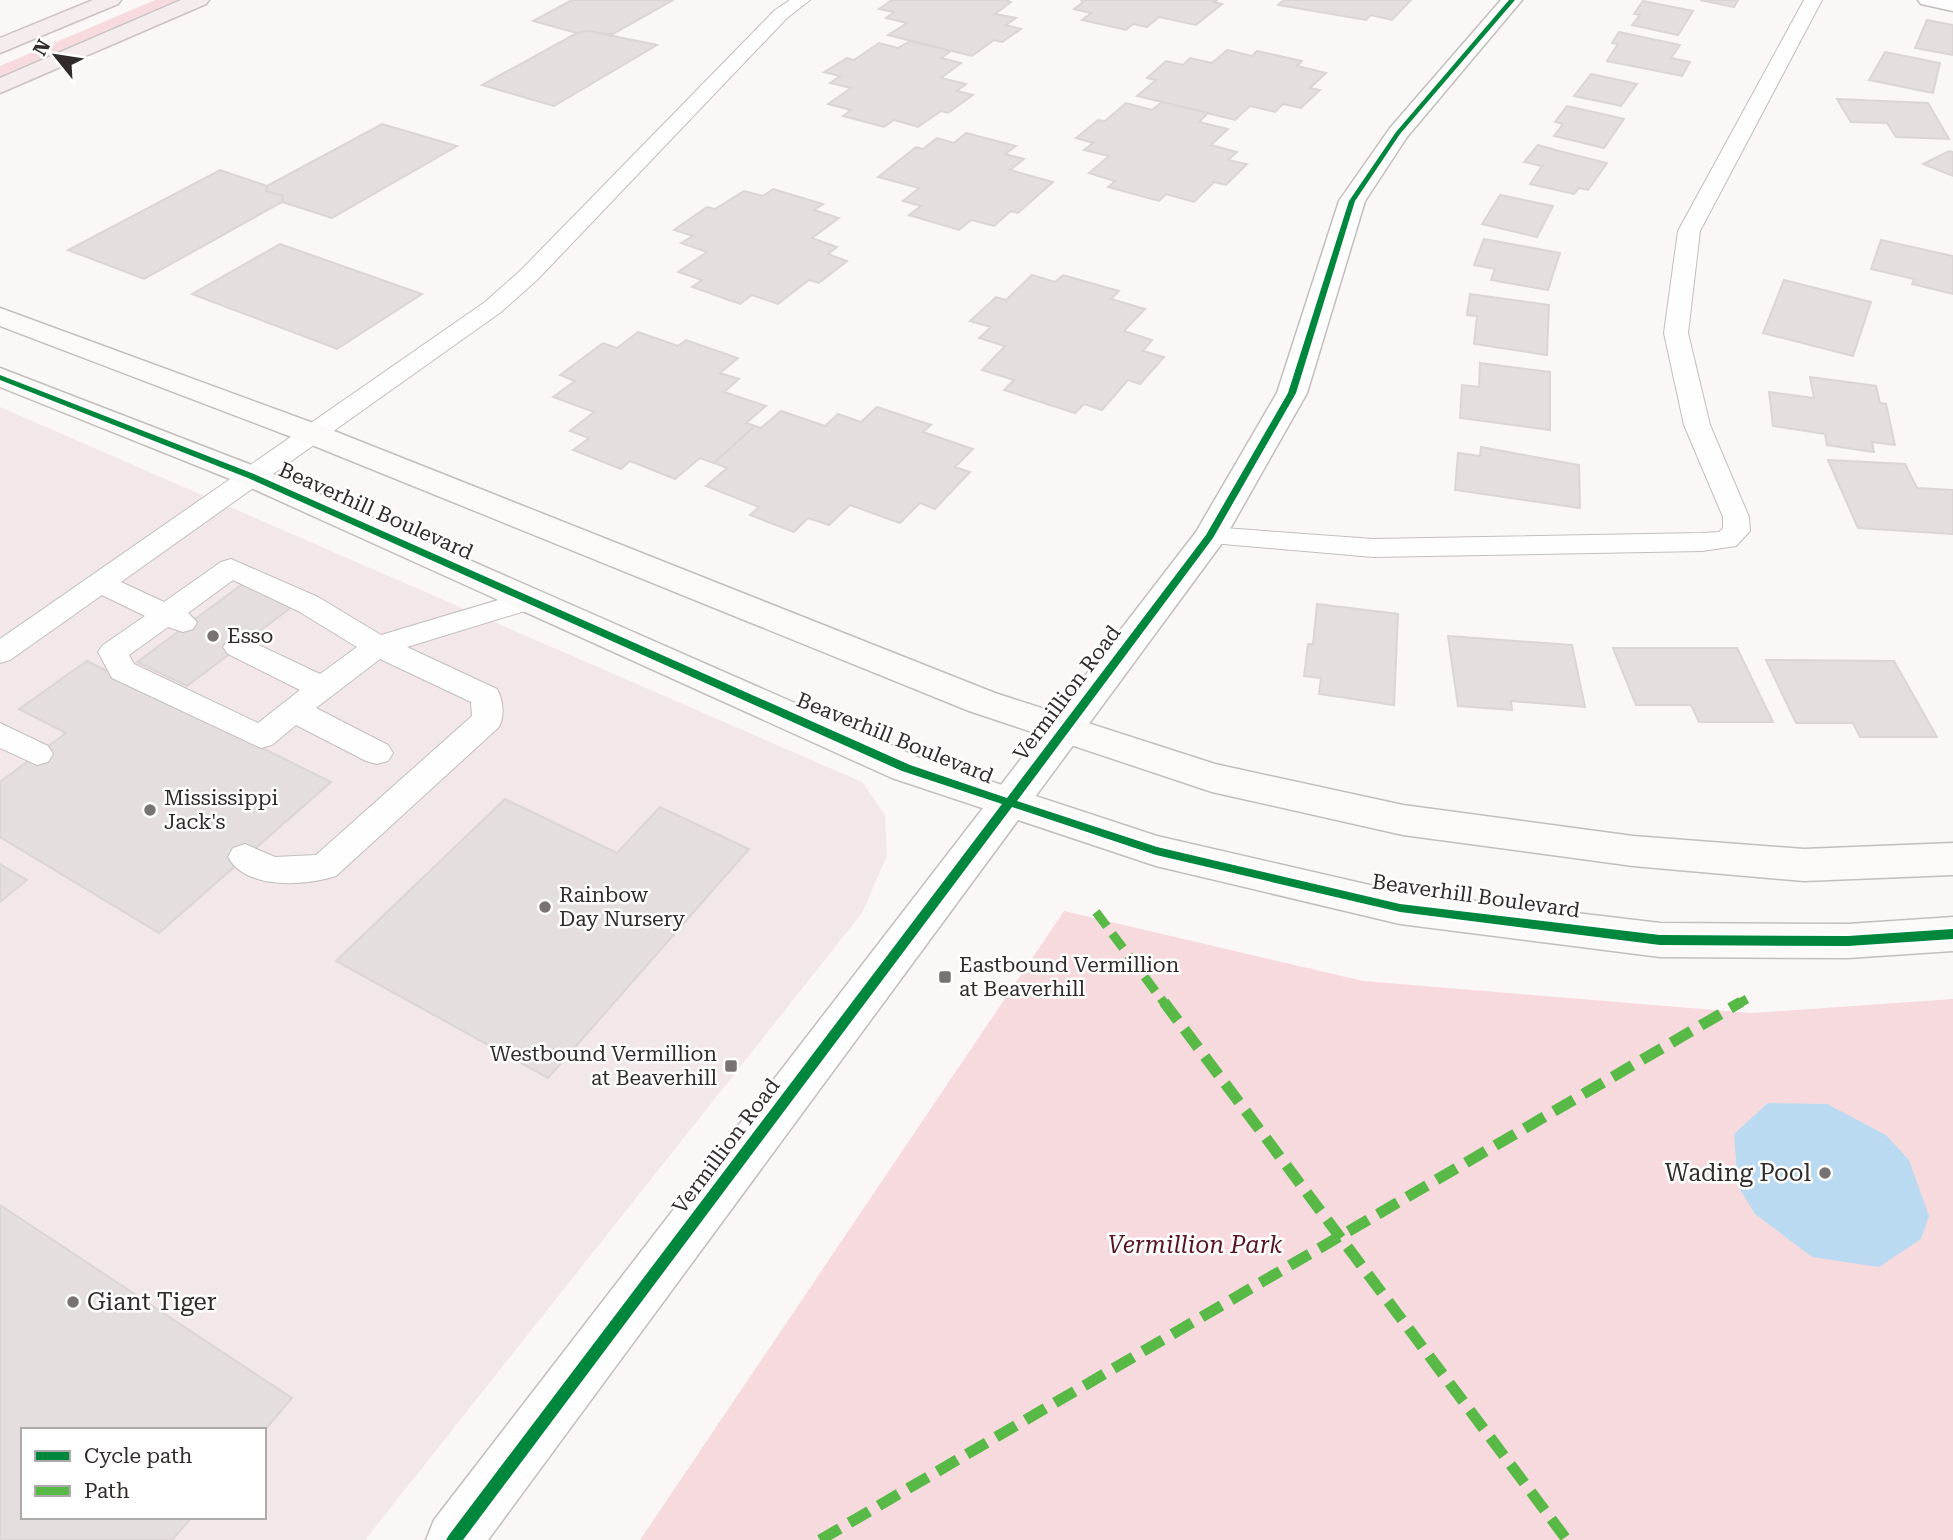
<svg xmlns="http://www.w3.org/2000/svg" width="1953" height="1540" viewBox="0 0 1953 1540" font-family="'Roboto Serif',serif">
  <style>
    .built { fill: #f3e8e9; fill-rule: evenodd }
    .green { fill: #f7dadd }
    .water { fill: #badaf2 }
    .building { fill: #e4dede; stroke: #dbd5d6; stroke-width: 2 }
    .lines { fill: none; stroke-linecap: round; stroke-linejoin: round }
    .lane-casing { stroke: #c3bebe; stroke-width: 2 }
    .street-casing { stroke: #c3bebe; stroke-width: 3 }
    .secondary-casing { stroke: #c3bebe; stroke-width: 3 }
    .highway-casing { stroke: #ccc1c2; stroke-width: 3 }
    .lane { fill: #fffefe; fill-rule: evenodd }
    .street { fill: #fffefe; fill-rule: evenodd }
    .secondary { fill: #fcf9f9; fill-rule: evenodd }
    .highway { fill: #f5eded; fill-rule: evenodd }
    .quiet-far1 { stroke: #58b947; stroke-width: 9; stroke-dasharray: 18 9; stroke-linecap: butt }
    .quiet { stroke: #58b947; stroke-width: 11; stroke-dasharray: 23 11; stroke-linecap: butt }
    .cycleway-casing { stroke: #fff; stroke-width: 5 }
    .cycleway { fill: #00873e; fill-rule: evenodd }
    .poi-dot { fill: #797272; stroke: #fff; stroke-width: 2.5 }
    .labels { text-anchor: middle; stroke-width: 5; stroke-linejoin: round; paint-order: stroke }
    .street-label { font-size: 21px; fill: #322b2b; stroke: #fff }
    .poi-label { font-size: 21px; fill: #322b2b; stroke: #fff; text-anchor: start }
    .near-poi-label { font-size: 24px; fill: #322b2b; stroke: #fff; text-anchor: end }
    .near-park-label { font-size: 24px; font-style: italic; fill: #591523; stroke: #fff }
  </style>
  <rect width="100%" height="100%" fill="#fcf7f7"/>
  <path class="built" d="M0 407 862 782 885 815 887 856 862 913 365 1540H0ZM23 1430H264V1517H23Z"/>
  <g class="green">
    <path d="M155 0H177L0 76V66Z"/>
    <path d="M1064 911 1363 981 1751 1013 1953 999V1540H640Z"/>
  </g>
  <path class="water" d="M1768 1103 1827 1104 1886 1135 1909 1160 1929 1216 1921 1239 1879 1267 1812 1257 1755 1214 1738 1186 1734 1134Z"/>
  <g class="building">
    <path d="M572 0H673L613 34 577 33 533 21Z"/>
    <path d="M892 0H1005L1011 2 995 14 1016 18 1006 25 1021 29 1002 42 994 40 972 56 888 35 907 23 886 18 894 12 879 9Z"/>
    <path d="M1081 0H1217L1214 2 1222 4 1196 25 1159 17 1147 27 1133 24 1126 30 1082 20 1091 13 1074 9 1083 2Z"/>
    <path d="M1284 0H1411L1392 20 1371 15 1366 20 1278 5Z"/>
    <path d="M1700 0H1738L1734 7Z"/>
    <path d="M1643 1 1693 11 1678 35 1632 25 1640 15 1634 14Z"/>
    <path d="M1927 20 1953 25V55L1915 48Z"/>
    <path d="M589 31 657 45 554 106 482 85 577 33Z"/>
    <path d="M1619 32 1680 45 1671 58 1690 62 1682 76 1607 61 1618 44 1612 43Z"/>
    <path d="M910 41 951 51 941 58 961 63 941 78 966 84 957 91 973 95 948 113 941 111 918 127 894 120 884 127 843 116 851 110 828 104 851 88 830 83 840 76 824 72 847 58 854 60 879 43 898 48Z"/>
    <path d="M1227 50 1252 56 1257 51 1302 61 1297 66 1326 73 1310 88 1320 90 1301 108 1283 104 1275 112 1250 106 1235 120 1137 96 1156 80 1147 78 1166 61 1183 65 1190 58 1212 63Z"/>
    <path d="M1885 52 1940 63 1933 93 1869 80Z"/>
    <path d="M1591 74 1637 84 1621 106 1574 96Z"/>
    <path d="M1837 99 1928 103 1949 139 1896 137 1887 123 1851 122Z"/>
    <path d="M1162 102 1208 113 1199 122 1228 129 1211 145 1237 152 1228 160 1247 164 1226 185 1214 182 1194 202 1166 194 1159 201 1108 187 1115 181 1089 173 1109 156 1084 150 1093 143 1076 138 1098 120 1105 121 1126 103 1152 110Z"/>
    <path d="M1567 106 1624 119 1604 148 1554 136 1563 124 1555 122Z"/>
    <path d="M382 124 457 146 332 218 282 202 283 196 266 191 267 186Z"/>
    <path d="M966 133 1016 146 1005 154 1024 159 1010 170 1053 182 1018 213 1011 211 994 226 971 220 959 230 909 215 921 206 903 201 919 188 878 177 916 147 923 149 937 138 954 143Z"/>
    <path d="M1538 145 1559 151 1607 163 1588 190 1579 188 1574 194 1530 184 1542 166 1524 162Z"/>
    <path d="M1949 151 1953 152V176L1923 164Z"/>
    <path d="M220 170 267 186 266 191 283 196 282 202 144 279 68 250Z"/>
    <path d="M773 189 823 204 814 210 839 218 812 238 837 247 828 254 847 261 819 283 809 280 778 304 752 295 740 304 692 287 702 280 678 272 707 252 681 243 693 236 674 230 707 207 715 209 744 191 763 196Z"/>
    <path d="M1500 195 1553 206 1537 237 1482 224Z"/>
    <path d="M1484 239 1560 253 1548 290 1491 280 1495 269 1474 265Z"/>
    <path d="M1881 240 1953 256V294L1912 284 1914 279 1871 269Z"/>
    <path d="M280 244 422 294 337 349 192 294Z"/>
    <path d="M1032 275 1055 282 1063 275 1119 291 1111 299 1145 309 1124 331 1152 340 1143 351 1164 357 1140 384 1128 380 1102 410 1084 404 1075 413 1004 390 1014 380 982 370 1005 346 979 338 991 327 970 321 996 297 1006 300Z"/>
    <path d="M1784 280 1871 302 1853 356 1763 333Z"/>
    <path d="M1470 294 1549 305 1547 355 1474 344 1477 316 1467 315Z"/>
    <path d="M638 332 678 346 686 340 738 358 720 373 739 379 724 392 766 406 746 423 755 426 714 463 700 458 675 479 630 461 621 469 573 450 589 438 570 431 594 412 553 397 575 381 560 375 603 343 617 348Z"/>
    <path d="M1480 363 1550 372V430L1460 418 1462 385 1479 387Z"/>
    <path d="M1810 377 1876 386 1880 403 1886 404 1895 445 1872 442 1874 452 1827 445 1825 434 1773 426 1769 392 1814 398Z"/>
    <path d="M877 407 931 425 923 432 973 449 955 467 970 472 935 509 920 503 900 523 850 505 829 525 808 518 794 532 750 515 759 507 706 486 727 468 714 463 755 426 761 428 781 411 825 426 838 414 861 422Z"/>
    <path d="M1481 447 1579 465 1580 508 1455 490 1458 453 1480 456Z"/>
    <path d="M1828 460 1905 464 1917 488 1953 490V534L1858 528Z"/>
    <path d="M244 583 293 606 187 686 137 662Z"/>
    <path d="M1317 604 1398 614 1394 705 1319 694 1321 678 1304 676 1308 644H1313Z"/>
    <path d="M1448 636 1572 645 1585 707 1511 701 1512 710 1458 706Z"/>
    <path d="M1613 648H1737L1773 722H1699L1691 705H1636Z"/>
    <path d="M1766 660 1894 661 1937 737H1860L1853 723H1796Z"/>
    <path d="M87 661 331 782 159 933 0 837V782L66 733 19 709Z"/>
    <path d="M505 799 617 853 660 807 749 849 548 1078 336 961Z"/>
    <path d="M0 864 27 880 0 902Z"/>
    <path d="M0 1205 292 1398 264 1431 23 1430V1517H192L172 1540H0Z"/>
  </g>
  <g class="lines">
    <g class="lane-casing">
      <g id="lane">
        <path d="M790 0H810L787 18 537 280 501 312 121 582 164 602 221 562 231 559 318 597 381 635 528 591 538 593 542 600 538 607 407 647 497 689C503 700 505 715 499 727L336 876C305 886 246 890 228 857L233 848 245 844 275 857 316 855 472 716 471 702 380 659 316 708 388 745 393 753 388 761 377 764 366 761 296 725 272 745 261 748 112 678 98 652 103 645 145 616 102 595 10 660 0 663V639L485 302 521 270 775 10ZM233 580 298 611 357 647 320 674 248 640 238 637 228 640 223 647 228 654 300 690 258 723 134 664 129 655 168 627 183 632 193 629 197 622 188 613Z"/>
        <path d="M1804 0H1822L1700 231 1688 333 1710 425 1749 517 1750 531 1736 546 1702 551 1373 557 1200 542 1196 536 1200 530 1210 527 1373 539 1702 533 1719 532 1723 528V517L1684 425 1664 333 1678 231Z"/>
        <path d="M0 723 48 746 53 754 48 762 37 765 0 748Z"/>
      </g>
    </g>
    <g class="street-casing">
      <g id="street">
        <path d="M1501 0H1522L1407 137 1365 201 1307 393 1222 543 488 1540H426L434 1520 1196 532 1277 393 1339 201 1390 128Z"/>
        <path d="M1918 0H1953V11L1921 4Z"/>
      </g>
    </g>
    <g class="secondary-casing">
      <g id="secondary">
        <path d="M0 308 324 427 995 693 1215 764 1403 805 1633 836 1804 849 1953 843V875L1804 881 1633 866 1403 835 1212 792 969 711 302 441 0 326Z"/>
        <path d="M0 368 262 469 920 758 1157 836 1400 892 1660 923 1848 924 1953 917V951L1848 958 1660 957 1400 924 1156 866 892 778 240 483 0 387Z"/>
      </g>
    </g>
    <g class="highway-casing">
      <g id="highway">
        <path d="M93 0H121L118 4 0 53V38Z"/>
        <path d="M181 0H209L206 4 0 93V78Z"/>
      </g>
    </g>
    <use href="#lane" class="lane"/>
    <use href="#street" class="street"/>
    <use href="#secondary" class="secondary"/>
    <use href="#highway" class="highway"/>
    <g class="quiet-far1">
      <path d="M1096 912 1165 1004"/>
      <path d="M1738 1004 1747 999"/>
    </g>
    <g class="quiet">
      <path d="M1164 1002 1567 1540"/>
      <path d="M820 1540 1741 1002"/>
    </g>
    <g class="cycleway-casing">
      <path id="cycleway" d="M1509 0H1515L1400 134 1355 201 1296 393 1213 538 1017 801 1157 847 1400 904 1660 935 1848 936 1953 929V939L1848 946 1660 945 1400 912 1156 855 1012 807 463 1540H446L449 1535 1002 804 902 771 248 478 0 380V375L254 474 910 765 1007 798 1206 535 1288 393 1349 201 1396 132Z"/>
    </g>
    <use href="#cycleway" class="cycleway"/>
  </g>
  <g class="poi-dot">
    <circle cx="213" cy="636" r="7"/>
    <circle cx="150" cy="810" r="7"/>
    <circle cx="545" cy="907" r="7"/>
    <rect x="938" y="970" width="14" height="14" rx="3.5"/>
    <rect x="724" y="1059" width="14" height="14" rx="3.5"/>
    <circle cx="1825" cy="1173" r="7"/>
    <circle cx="73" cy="1302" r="7"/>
  </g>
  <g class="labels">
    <g class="street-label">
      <text transform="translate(376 511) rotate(24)" y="7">Beaverhill Boulevard</text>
      <text transform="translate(1067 693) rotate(-53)" y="7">Vermillion Road</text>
      <text transform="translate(895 738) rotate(22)" y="7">Beaverhill Boulevard</text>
      <text transform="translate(1476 896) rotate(8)" y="7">Beaverhill Boulevard</text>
      <text transform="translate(726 1146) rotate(-53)" y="7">Vermillion Road</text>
    </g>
    <g class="poi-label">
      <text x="227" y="643">Esso</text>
      <text x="164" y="805">Mississippi<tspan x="164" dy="24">Jack's</tspan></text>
      <text x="559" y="902">Rainbow<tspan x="559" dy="24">Day Nursery</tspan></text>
      <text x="959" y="972">Eastbound Vermillion<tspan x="959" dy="24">at Beaverhill</tspan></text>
      <text x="717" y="1061" text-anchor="end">Westbound Vermillion<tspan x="717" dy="24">at Beaverhill</tspan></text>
    </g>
    <g class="near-poi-label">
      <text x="1811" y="1181">Wading Pool</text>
      <text x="87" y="1310" text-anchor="start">Giant Tiger</text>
    </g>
    <g class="near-park-label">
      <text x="1195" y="1253">Vermillion Park</text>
    </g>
  </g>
  <rect x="21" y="1428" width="245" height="91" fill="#ffffff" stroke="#adaaaa" stroke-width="2"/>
  <rect x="35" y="1451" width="35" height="10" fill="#00873e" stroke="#adaaaa" stroke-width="2"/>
  <text x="84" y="1463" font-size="21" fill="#322b2b">Cycle path</text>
  <rect x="35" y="1486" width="35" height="10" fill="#58b947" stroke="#adaaaa" stroke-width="2"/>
  <text x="84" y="1498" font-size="21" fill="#322b2b">Path</text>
  <g transform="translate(56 56) rotate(300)" stroke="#ffffff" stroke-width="5" paint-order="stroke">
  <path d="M0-5L12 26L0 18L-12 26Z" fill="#322b2b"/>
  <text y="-10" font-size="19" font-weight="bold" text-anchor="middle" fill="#322b2b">N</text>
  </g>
</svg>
